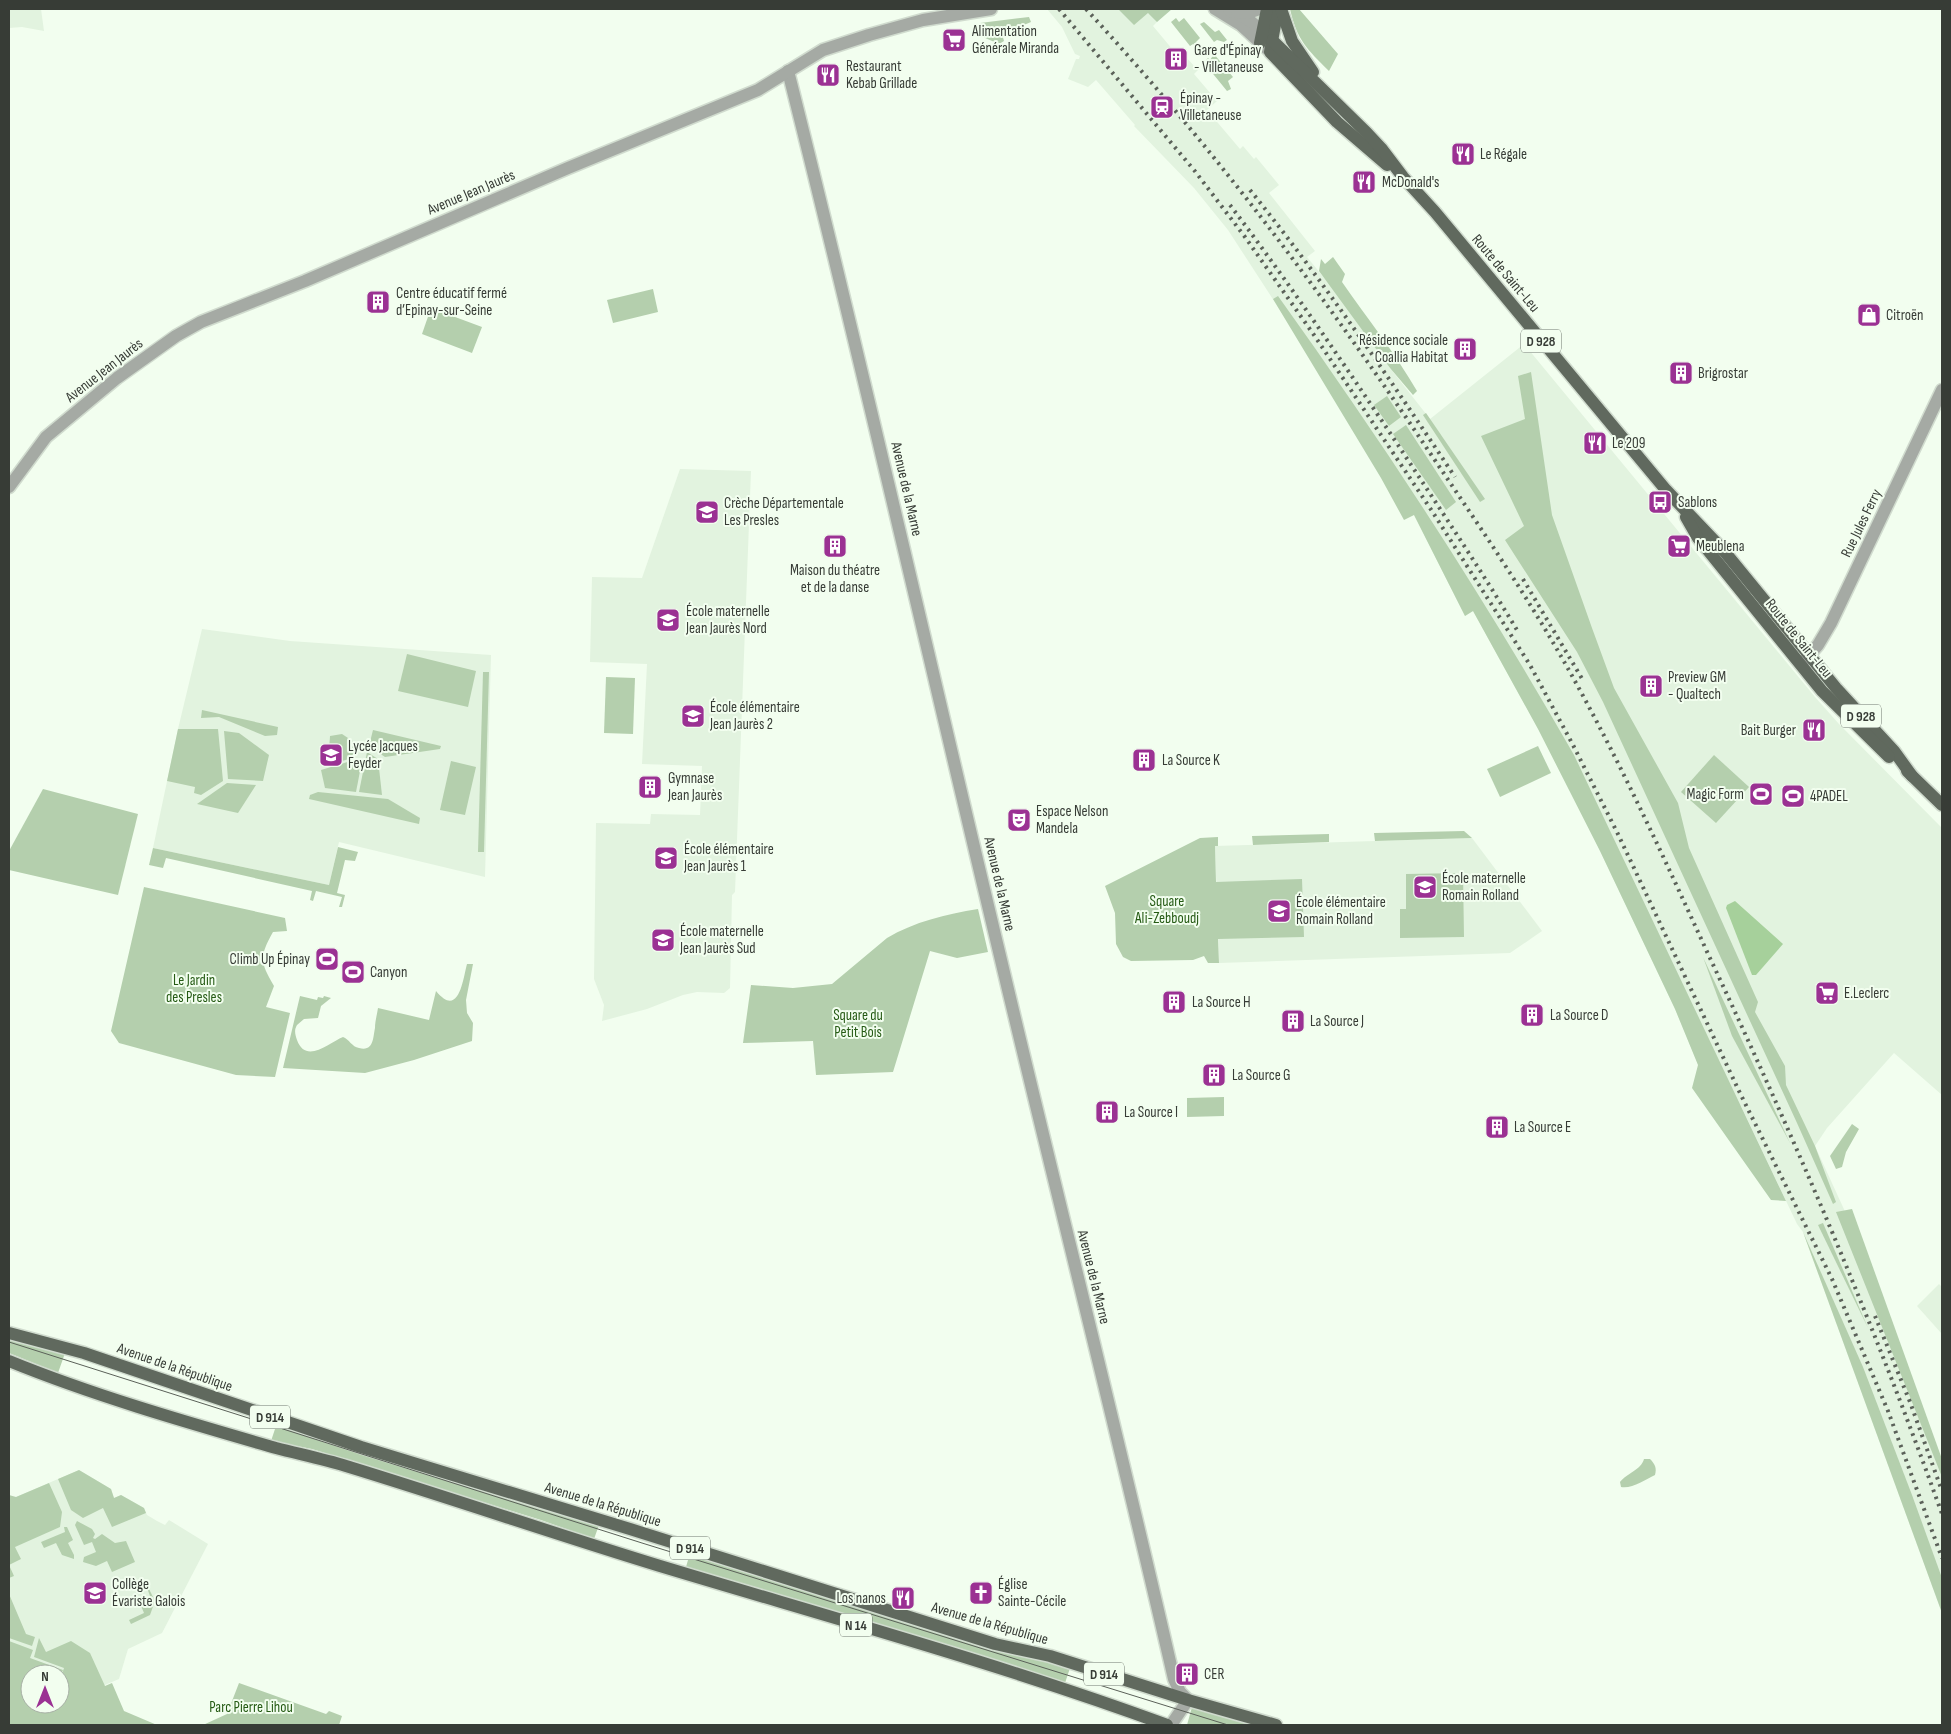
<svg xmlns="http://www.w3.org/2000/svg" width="1951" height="1734" viewBox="0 0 1951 1734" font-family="'Sofia Sans Condensed',sans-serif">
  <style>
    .built { fill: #e2f3df; fill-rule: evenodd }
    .green { fill: #b4cfad }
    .water { fill: #a6d09b }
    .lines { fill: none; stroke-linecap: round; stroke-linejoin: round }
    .minor-casing { stroke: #d0dbce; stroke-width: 15 }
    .major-casing { stroke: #d0dbce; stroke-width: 15 }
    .minor { stroke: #a5aaa4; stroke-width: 12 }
    .major { stroke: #60695e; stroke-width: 12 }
    .tram { stroke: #5b6159; stroke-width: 1 }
    .rail { stroke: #5b6159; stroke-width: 4; stroke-dasharray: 2.5 5; stroke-linecap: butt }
    .labels { text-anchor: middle; stroke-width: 4; stroke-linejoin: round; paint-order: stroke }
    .shield { fill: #f2feef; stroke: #6f766e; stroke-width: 1 }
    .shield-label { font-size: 14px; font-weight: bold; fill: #373c36 }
    .poi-label { font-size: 15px; fill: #373c36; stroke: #f2feef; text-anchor: start }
    .street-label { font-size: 15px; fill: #373c36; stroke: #f2feef }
    .park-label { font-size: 15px; fill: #255a14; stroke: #f2feef }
  </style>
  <rect width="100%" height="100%" fill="#f2feef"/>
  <g class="built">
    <path d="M9 9H41L44 31 22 27 9 28Z"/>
    <path d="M1047 9H1118L1134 24 1149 12 1157 22 1153 26 1178 56 1182 53 1198 70 1194 74 1217 101 1207 110 1240 149 1243 146 1254 159 1256 157 1279 185 1269 193 1315 251 1307 257 1348 307 1390 368 1430 419 1524 344 1815 697 1839 724 1942 828V1095L1894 1053 1827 1128 1815 1146 1870 1266 1942 1464V1613L1803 1232 1797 1224 1741 1106 1720 1117 1675 1009 1565 777 1473 611 1465 616 1414 515 1393 498 1328 384 1228 230 1194 188 1134 126 1135 125 1096 80 1088 87 1068 79 1076 59H1079L1080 56 1075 54 1062 27Z"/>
    <path d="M680 469 751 471 735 892 732 895 730 988 724 993 697 992 683 995 647 1009 602 1021 604 1005 594 979 596 823 650 824 651 814 700 815 702 766 642 764 647 664 590 662 592 577 642 578Z"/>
    <path d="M202 629 290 641 491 655 485 877 339 842 329 885 153 848 178 729Z"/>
    <path d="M1472 838 1542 931 1510 953 1219 963 1215 846Z"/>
    <path d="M1939 1284 1942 1287V1334L1917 1306Z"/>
    <path d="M79 1470 111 1489 114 1498 121 1495 144 1508 147 1515 157 1521 165 1525 169 1520 208 1544 162 1633 128 1649 119 1679 43 1711 9 1700V1520L16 1497ZM30 1674H60V1704H30Z"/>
  </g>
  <g class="green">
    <path d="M1118 9H1172L1157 22 1148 13 1134 25Z"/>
    <path d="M1290 9H1299L1338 54 1329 71C1307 49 1297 40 1290 9Z"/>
    <path d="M1029 17 1031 22 1002 34 1004 41 999 44 976 34 980 23Z"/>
    <path d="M1176 18 1179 22 1184 18 1200 38 1196 42 1199 45 1196 47 1193 44 1190 46 1171 22Z"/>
    <path d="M1204 22 1215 32 1219 30 1227 40 1224 42 1217 40 1214 42 1200 24Z"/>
    <path d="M1214 54 1233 77 1228 81 1231 89 1227 91 1205 64 1208 62 1206 60 1208 58 1210 60Z"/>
    <path d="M1333 257 1345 274 1342 282C1367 318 1395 353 1417 391L1413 395 1390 368 1319 271 1321 259 1325 264Z"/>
    <path d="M653 289 658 312 613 323 607 300Z"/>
    <path d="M1278 296C1384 444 1484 597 1574 755L1786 1201 1771 1200 1692 1088 1698 1065 1675 1009 1600 851 1538 729 1473 611 1465 616 1414 515 1404 520 1381 478 1273 299Z"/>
    <path d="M431 308 482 327 472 353 422 334Z"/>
    <path d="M1531 372 1552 515 1592 628 1614 688 1678 803 1689 848 1758 1002 1755 1012 1785 1066 1786 1085 1815 1146 1836 1202 1833 1204 1797 1123 1603 702 1577 652 1505 540 1524 526 1481 436 1525 419 1518 376Z"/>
    <path d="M1387 396 1401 417 1389 426 1374 405Z"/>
    <path d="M1426 413 1485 499 1480 502 1423 415Z"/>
    <path d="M1406 425 1456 502 1446 510 1393 434Z"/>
    <path d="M407 654 476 671 468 707 398 691Z"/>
    <path d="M483 672H489L484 852H478Z"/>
    <path d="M606 677 635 678 633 734 604 733Z"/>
    <path d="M202 710 278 727 277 735 265 736 219 717 201 718Z"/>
    <path d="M178 729H218L223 781 201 795 194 793 195 787 167 781Z"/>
    <path d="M373 730 441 746 440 749 385 757 369 746Z"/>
    <path d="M224 731 239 733 269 755 263 781 228 779Z"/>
    <path d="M342 734 360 746 349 759 328 765 330 736Z"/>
    <path d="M1538 746 1551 773 1500 797 1487 769Z"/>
    <path d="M367 752 378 759 382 795 359 792Z"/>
    <path d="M1714 755 1749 787 1716 823 1681 792Z"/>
    <path d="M354 760 361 766 356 792 325 788 321 770Z"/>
    <path d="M451 761 476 767 465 815 440 810Z"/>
    <path d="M227 783 256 785 238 813 197 804Z"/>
    <path d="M43 789 138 814 118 895 9 870V851Z"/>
    <path d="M318 792 388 799 420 818 419 824 309 799 310 795Z"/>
    <path d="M1464 831 1472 838 1375 841 1374 833Z"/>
    <path d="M1329 834V842L1253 845 1252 836Z"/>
    <path d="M1218 837V846H1215L1216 882 1302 879 1304 937 1218 939 1219 963H1208L1204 956 1193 960 1131 961 1123 957 1116 944 1115 913 1105 886 1200 838Z"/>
    <path d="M338 847 358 852 355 861 345 860 337 893 345 895 342 907H339L342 897 316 891 313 901 310 900 312 891 166 858 163 868 149 865 153 848 329 885Z"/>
    <path d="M1463 873 1464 937 1400 938V909H1406V874Z"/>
    <path d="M144 887 285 918 287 931 273 932C259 957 260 962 274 986L266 1007 290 1013 275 1077 236 1075 119 1043 111 1031Z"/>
    <path d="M978 909 988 952 957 958 930 951 893 1072 816 1075 813 1041 743 1043 751 985 793 988 832 984 887 938C914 922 946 914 978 909Z"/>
    <path d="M1703 957 1790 1143 1732 1036Z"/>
    <path d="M467 964H473L466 1000 467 1013 473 1023 472 1041 414 1060 365 1073 283 1068 300 996 317 1000 318 997 323 998 324 996 331 998 321 1006 318 1018 304 1019 297 1025C294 1030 295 1034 297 1040 306 1065 330 1042 343 1037 349 1039 352 1047 359 1048 374 1052 373 1037 375 1028 375 1021 377 1015 378 1008L429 1020 436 991C459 1019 463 979 467 964Z"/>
    <path d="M1224 1097V1116L1187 1117V1098Z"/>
    <path d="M1852 1124 1859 1129 1846 1152 1842 1167 1836 1169 1830 1156Z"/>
    <path d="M1852 1209 1942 1459V1477L1836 1212Z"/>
    <path d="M1823 1223 1868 1328 1818 1225Z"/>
    <path d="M1803 1232 1863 1367 1912 1495 1942 1578V1613Z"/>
    <path d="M9 1337 65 1353 58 1373 9 1353Z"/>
    <path d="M276 1426 547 1511 599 1525 594 1539 541 1520 312 1449 271 1441Z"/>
    <path d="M1644 1459H1650C1655 1464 1657 1468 1655 1475 1645 1480 1632 1489 1621 1487L1620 1482C1627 1473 1641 1470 1644 1459Z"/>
    <path d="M79 1470 111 1489 114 1498 121 1495 144 1508 146 1513 112 1527 103 1508 83 1518 71 1510 58 1479Z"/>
    <path d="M49 1483 62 1512 60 1527 15 1547 21 1559 9 1565 14 1576 9 1578V1495L16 1497Z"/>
    <path d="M77 1521 92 1529 95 1534 93 1538 95 1539 102 1534 115 1543 126 1541 135 1562 112 1572 107 1561 96 1566 83 1562 84 1557 96 1552 92 1542 84 1545 75 1525Z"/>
    <path d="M64 1527H67L73 1540 68 1543 74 1555V1559L62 1555 56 1543 44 1548 41 1542 65 1532Z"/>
    <path d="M690 1553 748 1573 979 1645 1070 1668 1065 1683 754 1587 686 1567Z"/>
    <path d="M146 1585H147L155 1601 150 1615 131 1624 129 1620 144 1613 139 1601 150 1596Z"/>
    <path d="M9 1594 26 1634 35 1637 32 1646 9 1638Z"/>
    <path d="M39 1638 46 1652 71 1641 90 1653 105 1686 112 1683 124 1711 157 1725H9V1641L33 1650 30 1658 63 1670 60 1677V1674H30V1697L21 1694 30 1698V1704H60V1680L64 1668 34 1657Z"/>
    <path d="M239 1683 326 1714 329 1711 342 1716 339 1725H203L227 1714Z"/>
    <path d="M1192 1707 1248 1723 1249 1725H1187Z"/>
  </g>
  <path class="water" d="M1735 901 1783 944 1756 975H1752L1726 908 1727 905Z"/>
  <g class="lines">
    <g class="minor-casing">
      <g id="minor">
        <path d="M1215 9 1241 25 1266 48"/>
        <path d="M1229 10 1248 19 1270 38"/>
        <path d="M1237 12 1248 13 1259 9"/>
        <path d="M788 71C863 367 930 664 1001 960 1058 1200 1119 1439 1174 1679L1180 1692 1188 1700 1171 1725"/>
        <path d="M9 487 46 437 117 378 176 336 201 322 305 281 568 168 758 90 823 50 869 35 923 20 991 9"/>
        <path d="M1802 663 1818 645 1831 623 1942 390"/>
      </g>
    </g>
    <g class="major-casing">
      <g id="major">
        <path d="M1278 9 1270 52 1337 122 1387 165"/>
        <path d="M1281 9 1292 41 1313 72"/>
        <path d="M1272 40 1367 133 1381 148 1403 177 1435 212 1666 490 1724 551 1836 688 1894 751 1912 776"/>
        <path d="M1260 43 1267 9"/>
        <path d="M1686 517 1698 538 1822 691 1889 757"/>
        <path d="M1907 771 1942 805"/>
        <path d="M9 1333 84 1353 361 1447 630 1529 995 1644 1050 1656 1188 1700 1276 1725"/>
        <path d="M9 1361C95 1396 186 1422 276 1448 299 1454 323 1459 346 1466 451 1498 555 1534 660 1566 829 1617 1001 1664 1167 1725"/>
      </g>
    </g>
    <use href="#minor" class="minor"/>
    <use href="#major" class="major"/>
    <path class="tram" d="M9 1342 642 1543 1228 1725"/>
    <g class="rail">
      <path d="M1059 9 1194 170 1245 237 1314 335 1432 511 1530 665 1573 745 1617 832 1739 1091 1832 1279 1888 1411 1942 1558"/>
      <path d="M1086 9C1211 145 1321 291 1424 444 1473 517 1523 589 1566 665 1619 759 1664 858 1709 956 1795 1139 1874 1324 1942 1514"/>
      <path d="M1250 190C1325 283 1389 378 1455 477"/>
      <path d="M1230 205C1289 283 1344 364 1398 445 1438 506 1479 567 1517 630"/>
      <path d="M1523 579 1584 682"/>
      <path d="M1875 1316 1910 1402 1942 1491"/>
    </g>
  </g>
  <defs>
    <g id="supermarket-square" transform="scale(1.25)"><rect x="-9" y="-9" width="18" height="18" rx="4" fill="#9b3193" stroke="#f2feef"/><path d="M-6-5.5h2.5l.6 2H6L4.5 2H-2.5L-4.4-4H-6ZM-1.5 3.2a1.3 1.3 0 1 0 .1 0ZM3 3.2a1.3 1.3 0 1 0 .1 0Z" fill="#fff"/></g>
    <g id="building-square" transform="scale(1.25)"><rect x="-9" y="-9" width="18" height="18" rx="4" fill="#9b3193" stroke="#f2feef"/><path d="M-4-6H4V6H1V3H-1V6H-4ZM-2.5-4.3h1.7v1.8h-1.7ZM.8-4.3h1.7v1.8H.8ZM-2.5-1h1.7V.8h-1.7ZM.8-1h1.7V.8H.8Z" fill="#fff"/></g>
    <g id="restaurant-square" transform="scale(1.25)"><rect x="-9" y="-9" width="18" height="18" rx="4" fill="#9b3193" stroke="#f2feef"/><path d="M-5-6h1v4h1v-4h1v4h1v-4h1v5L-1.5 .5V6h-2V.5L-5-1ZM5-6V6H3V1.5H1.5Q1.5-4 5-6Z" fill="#fff"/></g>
    <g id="station-square" transform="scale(1.25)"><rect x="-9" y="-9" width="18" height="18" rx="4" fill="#9b3193" stroke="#f2feef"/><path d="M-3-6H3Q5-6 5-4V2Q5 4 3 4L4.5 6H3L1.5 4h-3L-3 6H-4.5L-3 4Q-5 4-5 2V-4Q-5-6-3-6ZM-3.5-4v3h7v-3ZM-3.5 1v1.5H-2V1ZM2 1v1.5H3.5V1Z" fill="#fff"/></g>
    <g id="shop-square" transform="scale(1.25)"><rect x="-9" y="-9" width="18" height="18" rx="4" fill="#9b3193" stroke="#f2feef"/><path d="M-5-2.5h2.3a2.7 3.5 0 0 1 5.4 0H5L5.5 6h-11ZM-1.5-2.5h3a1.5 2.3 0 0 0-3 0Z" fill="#fff"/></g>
    <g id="bus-square" transform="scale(1.25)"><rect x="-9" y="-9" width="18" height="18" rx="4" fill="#9b3193" stroke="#f2feef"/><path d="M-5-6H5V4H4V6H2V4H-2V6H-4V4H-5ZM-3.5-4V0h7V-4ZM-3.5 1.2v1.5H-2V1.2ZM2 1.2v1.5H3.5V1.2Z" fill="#fff"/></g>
    <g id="school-square" transform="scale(1.25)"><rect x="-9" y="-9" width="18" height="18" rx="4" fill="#9b3193" stroke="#f2feef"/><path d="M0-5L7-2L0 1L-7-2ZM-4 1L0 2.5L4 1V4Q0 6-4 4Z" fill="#fff"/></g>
    <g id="stadium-square" transform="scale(1.25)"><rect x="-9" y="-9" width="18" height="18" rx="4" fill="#9b3193" stroke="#f2feef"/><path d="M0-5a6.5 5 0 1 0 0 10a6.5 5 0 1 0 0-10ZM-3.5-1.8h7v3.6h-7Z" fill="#fff"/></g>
    <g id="theatre-square" transform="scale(1.25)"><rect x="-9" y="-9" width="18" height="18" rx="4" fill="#9b3193" stroke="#f2feef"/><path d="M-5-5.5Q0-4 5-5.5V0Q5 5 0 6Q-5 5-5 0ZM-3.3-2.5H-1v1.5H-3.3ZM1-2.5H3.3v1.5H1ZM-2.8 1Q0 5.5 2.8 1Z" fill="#fff"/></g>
    <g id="church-square" transform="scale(1.25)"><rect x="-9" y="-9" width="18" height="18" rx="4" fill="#9b3193" stroke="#f2feef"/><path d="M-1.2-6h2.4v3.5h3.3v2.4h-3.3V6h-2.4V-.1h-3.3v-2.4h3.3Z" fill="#fff"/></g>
  </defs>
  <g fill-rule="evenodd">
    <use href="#supermarket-square" x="954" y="40"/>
    <use href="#building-square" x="1176" y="59"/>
    <use href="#restaurant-square" x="828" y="75"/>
    <use href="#station-square" x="1162" y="107"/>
    <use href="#restaurant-square" x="1463" y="154"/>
    <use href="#restaurant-square" x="1364" y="182"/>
    <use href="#building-square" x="378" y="302"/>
    <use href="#shop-square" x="1869" y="315"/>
    <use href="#building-square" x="1465" y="349"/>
    <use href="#building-square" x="1681" y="373"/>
    <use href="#restaurant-square" x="1595" y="443"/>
    <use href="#bus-square" x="1660" y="502"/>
    <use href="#school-square" x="707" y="512"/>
    <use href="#building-square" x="835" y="546"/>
    <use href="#supermarket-square" x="1679" y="546"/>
    <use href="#school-square" x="668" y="620"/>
    <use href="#building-square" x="1651" y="686"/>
    <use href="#school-square" x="693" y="716"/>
    <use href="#restaurant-square" x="1814" y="730"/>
    <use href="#school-square" x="331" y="755"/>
    <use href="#building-square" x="1144" y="760"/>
    <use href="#building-square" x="650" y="787"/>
    <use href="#stadium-square" x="1761" y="794"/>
    <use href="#stadium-square" x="1793" y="796"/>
    <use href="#theatre-square" x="1019" y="820"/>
    <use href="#school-square" x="666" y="858"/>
    <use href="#school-square" x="1425" y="887"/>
    <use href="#school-square" x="1279" y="911"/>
    <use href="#school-square" x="663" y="940"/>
    <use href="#stadium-square" x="327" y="959"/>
    <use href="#stadium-square" x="353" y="972"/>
    <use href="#supermarket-square" x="1827" y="993"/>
    <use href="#building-square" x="1174" y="1002"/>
    <use href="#building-square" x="1532" y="1015"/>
    <use href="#building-square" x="1293" y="1021"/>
    <use href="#building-square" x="1214" y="1075"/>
    <use href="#building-square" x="1107" y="1112"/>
    <use href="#building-square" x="1497" y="1127"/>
    <use href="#school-square" x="95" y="1593"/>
    <use href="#church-square" x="981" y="1593"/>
    <use href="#restaurant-square" x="903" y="1598"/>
    <use href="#building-square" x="1187" y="1674"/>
  </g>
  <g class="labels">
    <g class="shield">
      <rect x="1521" y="329.5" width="40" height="23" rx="4"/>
      <rect x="1841" y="704.5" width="40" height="23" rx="4"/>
      <rect x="250" y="1405.5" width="40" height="23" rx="4"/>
      <rect x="670" y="1536.5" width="40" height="23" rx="4"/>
      <rect x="840" y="1613.5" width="32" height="23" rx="4"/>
      <rect x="1084" y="1662.5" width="40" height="23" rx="4"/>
    </g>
    <g class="shield-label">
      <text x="1541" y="346">D 928</text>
      <text x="1861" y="721">D 928</text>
      <text x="270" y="1422">D 914</text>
      <text x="690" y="1553">D 914</text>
      <text x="856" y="1630">N 14</text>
      <text x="1104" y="1679">D 914</text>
    </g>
    <g class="poi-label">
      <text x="972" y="36">Alimentation<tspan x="972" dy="17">Générale Miranda</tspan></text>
      <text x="1194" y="55">Gare d'Épinay<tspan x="1194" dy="17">- Villetaneuse</tspan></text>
      <text x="846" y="71">Restaurant<tspan x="846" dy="17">Kebab Grillade</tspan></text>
      <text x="1180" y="103">Épinay -<tspan x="1180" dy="17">Villetaneuse</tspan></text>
      <text x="1480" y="159">Le Régale</text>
      <text x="1382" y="187">McDonald's</text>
      <text x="396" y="298">Centre éducatif fermé<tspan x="396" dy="17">d’Epinay-sur-Seine</tspan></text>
      <text x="1886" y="320">Citroën</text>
      <text x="1448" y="345" text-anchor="end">Résidence sociale<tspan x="1448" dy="17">Coallia Habitat</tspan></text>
      <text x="1698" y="378">Brigrostar</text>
      <text x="1612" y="448">Le 209</text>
      <text x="1678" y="507">Sablons</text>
      <text x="724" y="508">Crèche Départementale<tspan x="724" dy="17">Les Presles</tspan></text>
      <text x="1696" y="551">Meublena</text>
      <text x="835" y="575" text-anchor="middle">Maison du théatre<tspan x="835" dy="17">et de la danse</tspan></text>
      <text x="686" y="616">École maternelle<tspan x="686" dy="17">Jean Jaurès Nord</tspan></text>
      <text x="1668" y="682">Preview GM<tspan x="1668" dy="17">- Qualtech</tspan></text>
      <text x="710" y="712">École élémentaire<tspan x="710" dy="17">Jean Jaurès 2</tspan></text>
      <text x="1796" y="735" text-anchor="end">Bait Burger</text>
      <text x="348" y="751">Lycée Jacques<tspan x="348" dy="17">Feyder</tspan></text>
      <text x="1162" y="765">La Source K</text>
      <text x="668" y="783">Gymnase<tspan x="668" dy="17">Jean Jaurès</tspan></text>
      <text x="1744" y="799" text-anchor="end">Magic Form</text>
      <text x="1810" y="801">4PADEL</text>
      <text x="1036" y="816">Espace Nelson<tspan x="1036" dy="17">Mandela</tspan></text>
      <text x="684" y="854">École élémentaire<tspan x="684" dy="17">Jean Jaurès 1</tspan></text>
      <text x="1442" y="883">École maternelle<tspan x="1442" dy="17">Romain Rolland</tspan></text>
      <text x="1296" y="907">École élémentaire<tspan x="1296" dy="17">Romain Rolland</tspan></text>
      <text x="680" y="936">École maternelle<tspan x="680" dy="17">Jean Jaurès Sud</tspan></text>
      <text x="310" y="964" text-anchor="end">Climb Up Épinay</text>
      <text x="370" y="977">Canyon</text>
      <text x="1844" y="998">E.Leclerc</text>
      <text x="1192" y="1007">La Source H</text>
      <text x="1550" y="1020">La Source D</text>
      <text x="1310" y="1026">La Source J</text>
      <text x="1232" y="1080">La Source G</text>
      <text x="1124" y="1117">La Source I</text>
      <text x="1514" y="1132">La Source E</text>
      <text x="112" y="1589">Collège<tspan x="112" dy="17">Évariste Galois</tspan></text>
      <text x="998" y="1589">Église<tspan x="998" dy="17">Sainte-Cécile</tspan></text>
      <text x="886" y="1603" text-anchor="end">Los nanos</text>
      <text x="1204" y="1679">CER</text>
    </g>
    <g class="street-label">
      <text transform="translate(471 192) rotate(-23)" y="5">Avenue Jean Jaurès</text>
      <text transform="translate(1506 273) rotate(50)" y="5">Route de Saint-Leu</text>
      <text transform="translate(104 370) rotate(-38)" y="5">Avenue Jean Jaurès</text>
      <text transform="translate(907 489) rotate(77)" y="5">Avenue de la Marne</text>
      <text transform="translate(1861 523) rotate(-64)" y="5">Rue Jules Ferry</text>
      <text transform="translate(1799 638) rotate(51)" y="5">Route de Saint-Leu</text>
      <text transform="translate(1000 884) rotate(77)" y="5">Avenue de la Marne</text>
      <text transform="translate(1094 1277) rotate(76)" y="5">Avenue de la Marne</text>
      <text transform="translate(175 1367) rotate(19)" y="5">Avenue de la République</text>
      <text transform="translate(603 1504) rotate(17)" y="5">Avenue de la République</text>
      <text transform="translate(990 1623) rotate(16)" y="5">Avenue de la République</text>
    </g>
    <g class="park-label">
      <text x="1167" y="906">Square<tspan x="1167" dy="17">Ali-Zebboudj</tspan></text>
      <text x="194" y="985">Le Jardin<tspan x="194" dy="17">des Presles</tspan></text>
      <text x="858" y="1020">Square du<tspan x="858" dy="17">Petit Bois</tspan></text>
      <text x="251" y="1712">Parc Pierre Lihou</text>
    </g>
  </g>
  <rect width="1951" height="1734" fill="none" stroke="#373c36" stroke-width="20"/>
  <g transform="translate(45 1689)"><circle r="24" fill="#f2feef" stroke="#a7b0a5"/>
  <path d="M0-4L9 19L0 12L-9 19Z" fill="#9b3193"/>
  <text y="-8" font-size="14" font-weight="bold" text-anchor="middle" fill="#373c36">N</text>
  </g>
</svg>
